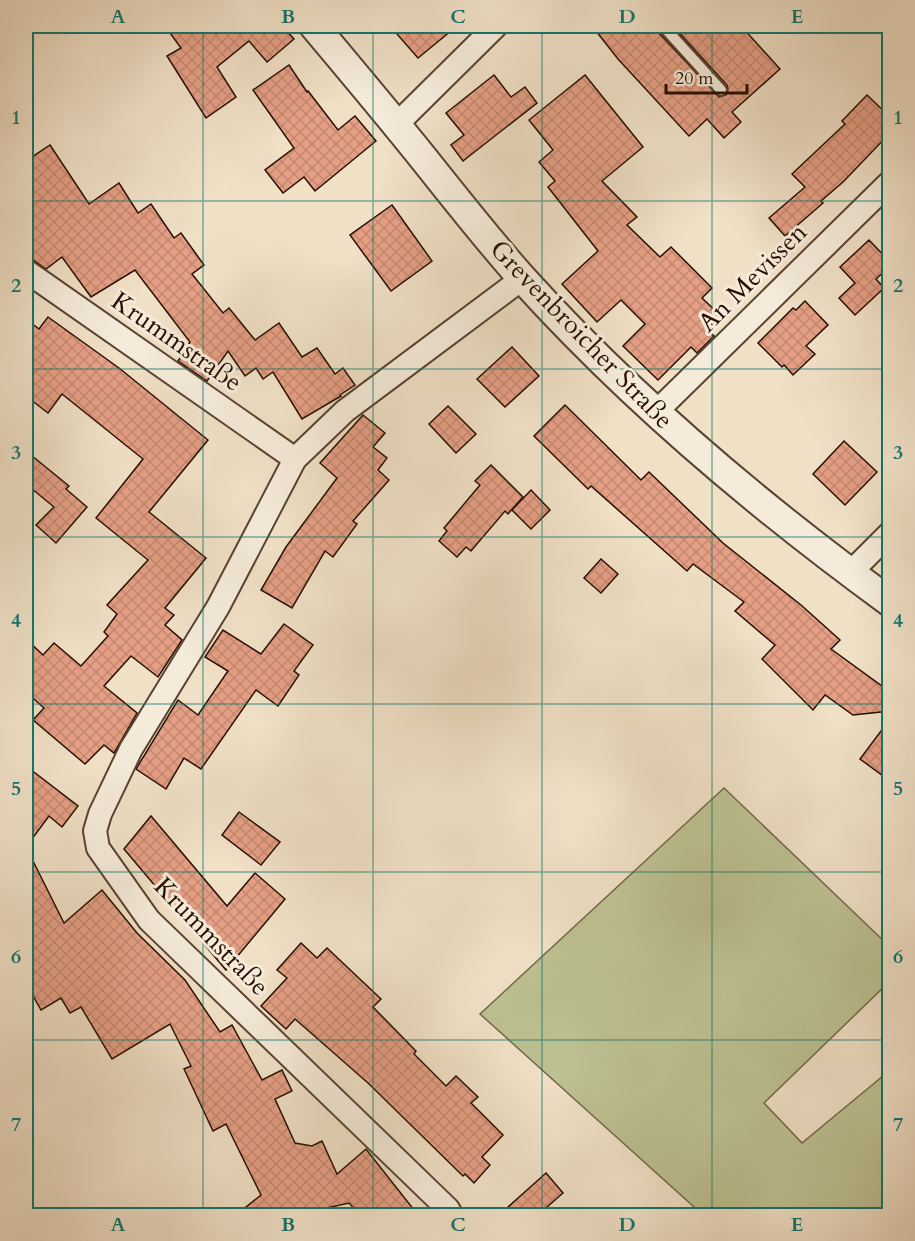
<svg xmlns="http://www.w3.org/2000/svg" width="915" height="1241" viewBox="0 0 915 1241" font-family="Cardo,serif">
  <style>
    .green { fill: #bdc192; stroke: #726849; stroke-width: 1.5 }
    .building { fill: url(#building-cross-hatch); stroke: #270e00; stroke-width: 1.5 }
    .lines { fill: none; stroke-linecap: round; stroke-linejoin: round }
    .service-casing { stroke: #594232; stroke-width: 14 }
    .minor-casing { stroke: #594232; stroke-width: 26 }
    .tertiary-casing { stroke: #594232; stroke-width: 32 }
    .service { stroke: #f5ebda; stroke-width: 10 }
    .minor { stroke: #f5ebda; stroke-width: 22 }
    .tertiary { stroke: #f5ebda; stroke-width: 28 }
    .grid { fill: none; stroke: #0f766e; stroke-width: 1.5; stroke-opacity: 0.55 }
    .labels { text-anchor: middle; stroke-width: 6; stroke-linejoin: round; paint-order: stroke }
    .street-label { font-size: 26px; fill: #270e00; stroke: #f5ebda }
    .neatline { fill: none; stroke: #0f766e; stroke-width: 2 }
    .grid-label { font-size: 20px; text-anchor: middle; font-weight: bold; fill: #0f766e }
  </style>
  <defs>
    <pattern id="building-cross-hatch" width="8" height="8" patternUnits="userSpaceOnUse" patternTransform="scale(1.5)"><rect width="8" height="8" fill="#e59f84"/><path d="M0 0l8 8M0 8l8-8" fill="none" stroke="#c48870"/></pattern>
  </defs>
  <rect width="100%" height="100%" fill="#f0e0c6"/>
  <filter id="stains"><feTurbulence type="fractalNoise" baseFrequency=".00333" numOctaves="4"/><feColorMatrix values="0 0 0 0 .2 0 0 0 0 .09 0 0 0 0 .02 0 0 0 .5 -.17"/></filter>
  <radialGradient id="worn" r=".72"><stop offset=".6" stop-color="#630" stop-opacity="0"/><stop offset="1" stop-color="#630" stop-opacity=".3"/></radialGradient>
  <path class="green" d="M724 788 889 946V982L764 1103 802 1143 889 1071V1215H703L480 1014Z"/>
  <g class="building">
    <path d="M165 26H282L294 39 267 62 249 41 217 67 236 97 206 118 167 56 181 48Z"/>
    <path d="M390 26H457L418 58Z"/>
    <path d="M592 26H656L657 31 719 97 726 95 728 89 727 85 673 26H741L780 69 732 112 741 122 724 138 707 119 689 136 618 59Z"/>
    <path d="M289 65 307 92 308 91 338 130 355 116 376 141 315 191 304 177 283 193 265 170 294 148 253 90Z"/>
    <path d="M494 75 511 97 525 87 537 103 463 161 451 145 464 135 446 113Z"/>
    <path d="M585 75 643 147 602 181 637 217 627 225 660 257 671 247 712 288 702 298 721 316 707 329 714 336 697 353 691 347 658 380 623 346 645 324 621 300 597 322 562 284 598 251 548 187 555 181 539 162 553 150 529 120Z"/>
    <path d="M867 95 890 117V133L843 182 821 201 823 203 785 236 769 218 805 187 792 174 845 124 842 121Z"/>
    <path d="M50 145 89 204 119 183 138 213 151 204 174 238 181 233 204 265 192 274 223 313 229 308 255 340 279 323 302 357 317 348 335 374 343 368 355 385 340 395 341 396 302 419 273 372 263 379 256 368 245 376 228 351 207 381 178 361 190 342 135 270 91 297 62 257 46 269 32 259 26 252V161Z"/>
    <path d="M392 205 432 261 391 291 350 235Z"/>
    <path d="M869 240 890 262V266L876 279 884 288 855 315 839 298 855 283 840 267Z"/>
    <path d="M805 301 828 325 806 346 815 354 793 375 784 365 782 367 758 343 793 308 796 310Z"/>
    <path d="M48 317 119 368 208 440 149 512 206 558 165 608 174 615 165 625 182 640 158 677 131 656 104 686 137 713 114 753 104 745 85 764 33 720 44 708 26 692V639L43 655 54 643 81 666 108 636 104 632 117 614 107 605 148 560 96 518 143 459 62 394 48 413 26 396V319L39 329Z"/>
    <path d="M512 347 539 376 505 407 477 379Z"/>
    <path d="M565 405 641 480 649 472 723 543 801 605 840 640 831 649 890 692V711L853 715 825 695 813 710 762 659 775 645 735 611 744 602 693 564 687 571 591 486 588 489 534 436Z"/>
    <path d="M448 406 476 434 456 453 429 424Z"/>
    <path d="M363 415 385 433 373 447 387 458 378 470 389 480 353 521 357 524 333 557 325 551 292 608 261 590 286 547 337 478 320 463Z"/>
    <path d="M844 441 877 472 845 505 813 474Z"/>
    <path d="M26 451 69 486 66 489 87 507 56 543 36 525 54 507 26 484Z"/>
    <path d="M491 465 523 497 508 514 505 511 471 551 466 547 457 557 439 541 447 531 444 528 480 485 475 481Z"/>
    <path d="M531 490 550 510 531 529 512 510Z"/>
    <path d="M601 559 618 574 601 593 584 578Z"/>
    <path d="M284 624 313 645 294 671 299 675 278 706 256 690 201 769 184 758 166 789 136 769 178 700 198 715 228 671 205 657 223 630 261 654Z"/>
    <path d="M890 719V781L860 759Z"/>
    <path d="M26 766 78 806 62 827 49 816 26 847Z"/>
    <path d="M239 812 280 842 261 865 222 835Z"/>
    <path d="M151 816 227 906 255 873 285 899 226 970 124 849Z"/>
    <path d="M26 847 64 923 102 890 137 933 185 980 220 1032 232 1025 262 1080 282 1070 292 1091 275 1099 295 1143 312 1146 322 1141 337 1174 366 1149 418 1215H360L349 1203 295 1215H236L261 1195 226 1124 213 1131 184 1069 191 1066 170 1024 112 1059 81 1007 70 1013 61 998 41 1010 26 983Z"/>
    <path d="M301 943 317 958 327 948 381 999 373 1007 416 1051 414 1054 446 1086 456 1076 478 1097 471 1103 503 1135 482 1157 490 1165 474 1183 465 1174 463 1176 368 1083 295 1019 286 1029 261 1006 287 978 277 970Z"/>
    <path d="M546 1173 563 1193 538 1215H499Z"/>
  </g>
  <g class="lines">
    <g class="service-casing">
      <path id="service" d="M663 26 721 90"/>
    </g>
    <g class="minor-casing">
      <g id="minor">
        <path d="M396 125 496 26"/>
        <path d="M26 271 295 459"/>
        <path d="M655 413 890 182"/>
        <path d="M850 573 890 533"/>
        <path d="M452 1216 448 1209 149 920 98 848 95 831 100 814 131 749 218 607 295 459 345 411 523 278"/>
      </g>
    </g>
    <g class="tertiary-casing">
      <path id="tertiary" d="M314 26C351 70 388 114 424 159 456 199 488 240 522 278 632 400 757 505 890 602"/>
    </g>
    <use href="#service" class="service"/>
    <use href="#minor" class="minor"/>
    <use href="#tertiary" class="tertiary"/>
  </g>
  <path class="grid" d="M203 26V1216M373 26V1216M542 26V1216M712 26V1216M26 201H890M26 369H890M26 537H890M26 704H890M26 872H890M26 1040H890"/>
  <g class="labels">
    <g class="street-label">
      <text transform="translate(752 277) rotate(-45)" y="9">An Mevissen</text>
      <text transform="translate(582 334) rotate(46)" y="9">Grevenbroicher Straße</text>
      <text transform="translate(177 341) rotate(35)" y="9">Krummstraße</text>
      <text transform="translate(212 936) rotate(46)" y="9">Krummstraße</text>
    </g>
  </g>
  <rect width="915" height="1241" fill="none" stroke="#f0e0c6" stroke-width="66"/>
  <path d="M666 84v9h81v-9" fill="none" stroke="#270e00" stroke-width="3"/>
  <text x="675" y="84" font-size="18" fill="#270e00" stroke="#f5ebda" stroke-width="4.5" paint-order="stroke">20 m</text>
  <rect x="33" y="33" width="849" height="1175" class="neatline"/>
  <g class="grid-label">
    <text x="118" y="23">A</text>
    <text x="288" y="23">B</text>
    <text x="458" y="23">C</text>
    <text x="627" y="23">D</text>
    <text x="797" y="23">E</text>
    <text x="16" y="124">1</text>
    <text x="898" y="124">1</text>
    <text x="16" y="292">2</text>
    <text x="898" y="292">2</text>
    <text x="16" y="459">3</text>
    <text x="898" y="459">3</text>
    <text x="16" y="627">4</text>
    <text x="898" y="627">4</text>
    <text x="16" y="795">5</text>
    <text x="898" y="795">5</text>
    <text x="16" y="963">6</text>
    <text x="898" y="963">6</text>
    <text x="16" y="1131">7</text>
    <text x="898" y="1131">7</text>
    <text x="118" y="1231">A</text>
    <text x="288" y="1231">B</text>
    <text x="458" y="1231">C</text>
    <text x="627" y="1231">D</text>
    <text x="797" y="1231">E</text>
  </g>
  <rect width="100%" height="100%" filter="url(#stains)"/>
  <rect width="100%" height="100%" fill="url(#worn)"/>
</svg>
